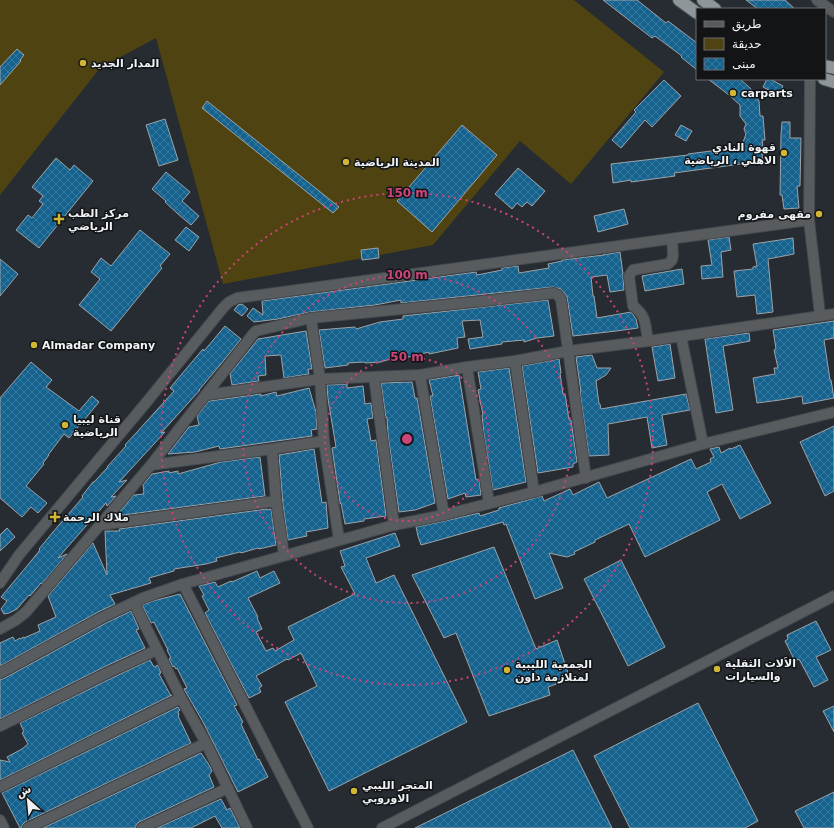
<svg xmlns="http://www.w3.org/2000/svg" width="834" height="828" viewBox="0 0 834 828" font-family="'DejaVu Sans','Noto Naskh Arabic',sans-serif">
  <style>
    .green { fill: #4f4411 }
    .building { fill: url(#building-cross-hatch); stroke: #9ca3a8 }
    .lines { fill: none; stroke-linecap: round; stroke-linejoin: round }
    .minor-casing { stroke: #42484d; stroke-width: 12 }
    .trunk-casing { stroke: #42484d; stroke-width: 14 }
    .minor { stroke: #595c5e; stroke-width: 10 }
    .trunk { stroke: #8e969a; stroke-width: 12 }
    .ring { fill: none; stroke: #cb447a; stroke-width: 2; stroke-dasharray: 2 4 }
    .poi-dot { fill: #d2b736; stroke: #121416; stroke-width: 1.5 }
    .labels { text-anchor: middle; stroke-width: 3; stroke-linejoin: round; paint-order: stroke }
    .poi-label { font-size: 11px; font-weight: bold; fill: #eff3f6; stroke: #121416; text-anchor: start }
    .centre { fill: #cb447a; stroke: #121416; stroke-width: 2 }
    .ring-label { font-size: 12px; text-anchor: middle; font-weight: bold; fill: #cb447a; stroke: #121416; stroke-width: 3; stroke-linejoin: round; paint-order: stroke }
  </style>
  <defs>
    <pattern id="building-cross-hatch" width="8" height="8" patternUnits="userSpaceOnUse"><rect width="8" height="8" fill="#16628e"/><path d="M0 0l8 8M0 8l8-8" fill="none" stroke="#38799e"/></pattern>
  </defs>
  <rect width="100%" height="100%" fill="#262c31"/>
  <path class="green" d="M0 0H574L664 72 571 184 520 141 433 245 223 284 156 38 100 68 0 195Z"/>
  <g class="building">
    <path d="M603 0H637L666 23 668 21 697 43V70L681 57 682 56 655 36 652 38Z"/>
    <path d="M746 0H785L795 9H758Z"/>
    <path d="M17 49 24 55 20 60 21 61 0 85V67Z"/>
    <path d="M708 79H740L750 88 759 101 760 116H763L765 140H762L764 154H762L763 161 674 173 675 176 631 182V180L613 183 611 164 688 155V154L742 147V145L746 134 744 129 746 124 740 116V105L729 95Z"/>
    <path d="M767 79H770L783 86 778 95 763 87Z"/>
    <path d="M664 80 681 96 652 127 645 120 621 148 612 140 636 112 634 110Z"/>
    <path d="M207 101 339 207 333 213 202 108Z"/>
    <path d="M165 119 178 160 159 166 146 125Z"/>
    <path d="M782 122H790V138H801L800 186H797L799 208 784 209 782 195H780L781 135Z"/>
    <path d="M462 125 497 155 432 232 397 201Z"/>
    <path d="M681 125 692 131 686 141 675 135Z"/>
    <path d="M56 158 70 170 74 165 93 181 39 248 16 230 28 215 32 218 43 204 39 201 43 196 32 187Z"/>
    <path d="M518 168 545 191 532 206 527 202 522 207 517 203 512 209 495 194Z"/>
    <path d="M166 172 190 192 182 201 199 216 191 225 178 214 165 202 166 201 152 189Z"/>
    <path d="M624 209 628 224 598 232 594 216Z"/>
    <path d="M186 227 199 237 189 251 175 240Z"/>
    <path d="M140 230 170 254 160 266 162 268 111 331 79 305 100 279 91 272 101 258 111 266Z"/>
    <path d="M729 237 731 250 721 252 723 277 702 279 701 266 712 265 708 240Z"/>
    <path d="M793 238 794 254 768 259 773 312 757 314 755 295 737 297 734 271 753 269V267L757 266 753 244Z"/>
    <path d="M378 248 379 258 362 260 361 250Z"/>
    <path d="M620 252 623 274V277L624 290 610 292 607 275 591 277 593 296H594L597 318 631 312 636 319 638 328 616 331 573 336 567 297 561 289 553 287 401 303V300L375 305 310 312 278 319 254 322 247 316 253 308 263 315 262 301 476 272 477 275 502 270V268L518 266 519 273 549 268 548 264 562 261V260L604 255H603Z"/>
    <path d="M0 259 18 274 0 296Z"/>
    <path d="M682 269 684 284 645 291 642 276Z"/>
    <path d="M548 300 554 336 537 338 524 342V340L502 342V344L470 349 468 339 483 337 480 320 462 321 465 337 457 338 458 348 429 354V352L392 361H390V359L381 362 365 363 364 362 348 363V365L325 368 319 330 355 327 356 329 380 322 403 319V316Z"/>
    <path d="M242 304 248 309 242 316 234 310 238 305Z"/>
    <path d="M834 321V338L824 340 830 380H831L834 398 803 404 802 396 780 400 757 403 753 378 775 374 774 368H778L774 350 776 349 773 330Z"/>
    <path d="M225 326 241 339 220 365 199 390H200L161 433 165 432 119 482 127 480 111 497 116 496 107 506 106 503 58 558 67 554 42 584 41 583 30 596 29 595 17 609 9 613 4 614 1 609 7 601 1 597 27 566 40 550 39 549 53 532 83 497 82 496 93 482H94L108 467H107L126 446 125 445 137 432 174 391 170 388 203 349 204 351Z"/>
    <path d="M306 331 312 369H308L309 374 284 378 281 355 265 356 266 375 258 376 259 381 232 385 230 374 258 339Z"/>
    <path d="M749 333 750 341 723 346 733 410 716 413 705 339Z"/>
    <path d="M670 344 675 378 658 381 652 347Z"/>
    <path d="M592 355 597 368H611L606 375 596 381 599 404H600L601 409 686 394 690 410 662 415 667 445 652 448 647 417 608 424 609 455 589 456 580 392H581L576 357Z"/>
    <path d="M559 359 561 373H560L563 394H565L569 420H571L577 462 573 464V467L538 473 522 366Z"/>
    <path d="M31 362 52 380 46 387 79 411 92 396 99 402 69 438 64 434 48 455H49L43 463 44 464 26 486 47 503 38 513 31 507 22 517 0 498V398Z"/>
    <path d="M509 368 526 482 493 490 484 434 482 415H483L478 390 481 389 478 372Z"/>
    <path d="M459 375 476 480 479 479 481 495 466 497 465 493 448 499 430 396H433L429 380Z"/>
    <path d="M412 382 415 398H417L435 503 415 510 399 512 388 435 387 417 386 418 381 383Z"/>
    <path d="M347 384V388L363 386 365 404 371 403 373 418 367 419 371 441 376 440 386 516 364 519V521L345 524 341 503 340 504V502L332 448 336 447 328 399 327 385Z"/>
    <path d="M309 388 316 412 317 429 311 430 312 436 220 449 219 446 195 452 168 454 189 427 199 425 197 416 209 401 261 394V396L276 392 277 396Z"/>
    <path d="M834 426V491L825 496 800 442Z"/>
    <path d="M740 445 771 503 740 519 722 484 707 492 720 520 645 557 629 524 595 540V542L574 552 575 554 567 557 549 553 563 588 535 599 506 524 504 525 503 522 421 545 418 536 416 527 445 521 479 513 480 516 499 510V508L542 496 544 501 570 489 573 495 599 482 607 498 691 459 696 469 711 462 710 459 714 457 710 449 719 447 721 453 730 448 731 449Z"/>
    <path d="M314 449 322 503 326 502 328 528 306 532 307 536 288 540 283 505 279 455Z"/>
    <path d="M260 457 265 496 116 516 134 495 144 494 143 493H144L143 485 152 474 169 471V473L178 471V474L221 462Z"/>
    <path d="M267 509V510L271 509 276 545 259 549 258 548 241 553 240 552 216 558 217 561 206 564 174 569V571L149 578 151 583 110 595 115 604 100 611 0 666V643L13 637 15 641 20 638V639L24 637V638L40 631 38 625 56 617 48 596 93 543 107 575 105 531H120L119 529Z"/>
    <path d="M7 528 15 537 0 551V535Z"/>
    <path d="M395 533 400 546 366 558 376 583 394 575 467 722 329 791 285 702 317 686 301 653 288 660 287 659 256 676 262 686 259 688 261 692 249 698 205 613 209 610 202 596 204 595 199 586 215 582 218 587 231 581 232 582 257 571 260 578 274 571 280 583 248 598 258 617 257 618 262 629 256 632 266 651 273 648 275 651 294 640 288 627 355 594 341 567 345 566 340 551Z"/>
    <path d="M494 547 536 649 557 640 570 679 548 687 550 695 489 716 456 633 444 638 412 575Z"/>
    <path d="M621 560 665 647 628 666 584 579Z"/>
    <path d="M180 594 237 705 234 706 243 722 241 724 258 760 259 759 268 777 238 792 203 722 184 689 187 688 177 668 176 669 174 666 173 667 169 659 171 658 167 650H168L154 622 151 623 142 605 153 601Z"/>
    <path d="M131 611 139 629 136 630 145 648 106 666 0 719V679H3L106 623Z"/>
    <path d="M816 621 831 650 816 657 828 680 814 687 799 659 795 661 785 641 788 639 787 635Z"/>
    <path d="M150 660 154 667 158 665 161 673 159 674 171 696 172 695 0 780V760L10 762 7 757 22 749 28 744 22 733 24 732 20 723 112 678Z"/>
    <path d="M698 703 758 821 745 828H630L594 756Z"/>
    <path d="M834 706V732L823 711Z"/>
    <path d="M178 707 180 710 178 712 179 715 178 716 191 743 25 822 22 825V828H20L2 793Z"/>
    <path d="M573 750 612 828H415Z"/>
    <path d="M201 753 209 765 212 771 209 775 214 787 139 822 136 825V828H43Z"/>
    <path d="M834 792V828H804L795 811Z"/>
    <path d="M221 799 227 810 230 808 240 828H222L215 816 191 828H157Z"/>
  </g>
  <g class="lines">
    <g class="minor-casing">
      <g id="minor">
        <path d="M817 0 834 12"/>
        <path d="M810 79 809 220 820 315"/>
        <path d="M311 318 320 379 324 441 339 540"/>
        <path d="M681 336 703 444"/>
        <path d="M648 341C645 325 647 316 633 306L629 276 633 270 668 264 672 260 673 255 672 239"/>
        <path d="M515 361 534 492"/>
        <path d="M467 367 489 503"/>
        <path d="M420 375 444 515"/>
        <path d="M374 377 394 525"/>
        <path d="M206 395 320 379 420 375 467 367 515 361 568 351 648 341 834 314"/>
        <path d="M272 449 276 501 284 555"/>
        <path d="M151 465 272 449 324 441"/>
        <path d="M100 525 276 501"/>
        <path d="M0 583 19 555 145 404 223 308 229 302 237 298 809 220"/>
        <path d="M183 584 308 828"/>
        <path d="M134 603 181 698 206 743 247 828"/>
        <path d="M0 629 16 620 26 612 151 465 253 334 256 331 260 330 311 318 484 301 554 293 558 295 561 300 586 478"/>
        <path d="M0 673 103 617 143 598 183 584 394 525 444 515 534 492 703 444 834 412"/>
        <path d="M0 726 109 672 157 650"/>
        <path d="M0 787 181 698"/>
        <path d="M0 820 4 828"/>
        <path d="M28 828 206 743"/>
        <path d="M142 828 228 788"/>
        <path d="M382 828 834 596"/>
      </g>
    </g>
    <g class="trunk-casing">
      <g id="trunk">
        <path d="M679 0 697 13"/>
        <path d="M703 0 715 9"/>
        <path d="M825 66 834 68"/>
        <path d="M824 79 834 82"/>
      </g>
    </g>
    <use href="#minor" class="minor"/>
    <use href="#trunk" class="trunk"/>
  </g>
  <g class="ring">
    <circle cx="407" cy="439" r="82"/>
    <circle cx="407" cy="439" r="164"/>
    <circle cx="407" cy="439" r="246"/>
  </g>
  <g class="poi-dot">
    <circle cx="83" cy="63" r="4"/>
    <circle cx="733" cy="93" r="4"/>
    <circle cx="784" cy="153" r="4"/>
    <circle cx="346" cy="162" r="4"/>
    <circle cx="819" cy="214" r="4"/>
    <path d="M57 213h4v4h4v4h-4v4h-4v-4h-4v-4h4z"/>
    <circle cx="34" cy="345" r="4"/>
    <circle cx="65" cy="425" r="4"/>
    <path d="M53 511h4v4h4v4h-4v4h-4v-4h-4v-4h4z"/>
    <circle cx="717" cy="669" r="4"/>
    <circle cx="507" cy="670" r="4"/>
    <circle cx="354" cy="791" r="4"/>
  </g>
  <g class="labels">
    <g class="poi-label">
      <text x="91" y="67">المدار الجديد</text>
      <text x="741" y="97">carparts</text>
      <text x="776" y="151" text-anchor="end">قهوة النادي<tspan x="776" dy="13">الاهلي ، الرياضية</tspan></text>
      <text x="354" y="166">المدينة الرياضية</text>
      <text x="68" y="217">مركز الطب<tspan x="68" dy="13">الرياضي</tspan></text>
      <text x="811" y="218" text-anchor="end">مقهى مفروم</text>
      <text x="42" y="349">Almadar Company</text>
      <text x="73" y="423">قناة ليبيا<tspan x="73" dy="13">الرياضية</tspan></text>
      <text x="63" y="521">ملاك الرحمة</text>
      <text x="725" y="667">الاَلات الثقلية<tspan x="725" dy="13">والسيارات</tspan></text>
      <text x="515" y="668">الجمعية الليبية<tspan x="515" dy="13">لمتلازمة داون</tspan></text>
      <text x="362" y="789">المتجر الليبي<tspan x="362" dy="13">الاوروبي</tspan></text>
    </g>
  </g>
  <circle cx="407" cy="439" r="6" class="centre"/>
  <g class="ring-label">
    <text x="407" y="197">150 m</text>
    <text x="407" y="279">100 m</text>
    <text x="407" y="361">50 m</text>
  </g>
  <rect x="696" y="8" width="130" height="72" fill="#121416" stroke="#6a6d70"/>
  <rect x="704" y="21" width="20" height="6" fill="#595c5e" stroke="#6a6d70"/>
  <text x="732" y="28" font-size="12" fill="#eff3f6">طريق</text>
  <rect x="704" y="38" width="20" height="12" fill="#4f4411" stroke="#6a6d70"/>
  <text x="732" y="48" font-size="12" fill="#eff3f6">حديقة</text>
  <rect x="704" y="58" width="20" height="12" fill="url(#building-cross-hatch)" stroke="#6a6d70"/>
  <text x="732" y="68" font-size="12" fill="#eff3f6">مبنى</text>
  <g transform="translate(28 800) rotate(333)" stroke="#121416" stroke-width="3" paint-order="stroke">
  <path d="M0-3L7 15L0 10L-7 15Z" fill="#eff3f6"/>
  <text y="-6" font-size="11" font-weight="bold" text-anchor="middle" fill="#eff3f6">ش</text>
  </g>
</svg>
